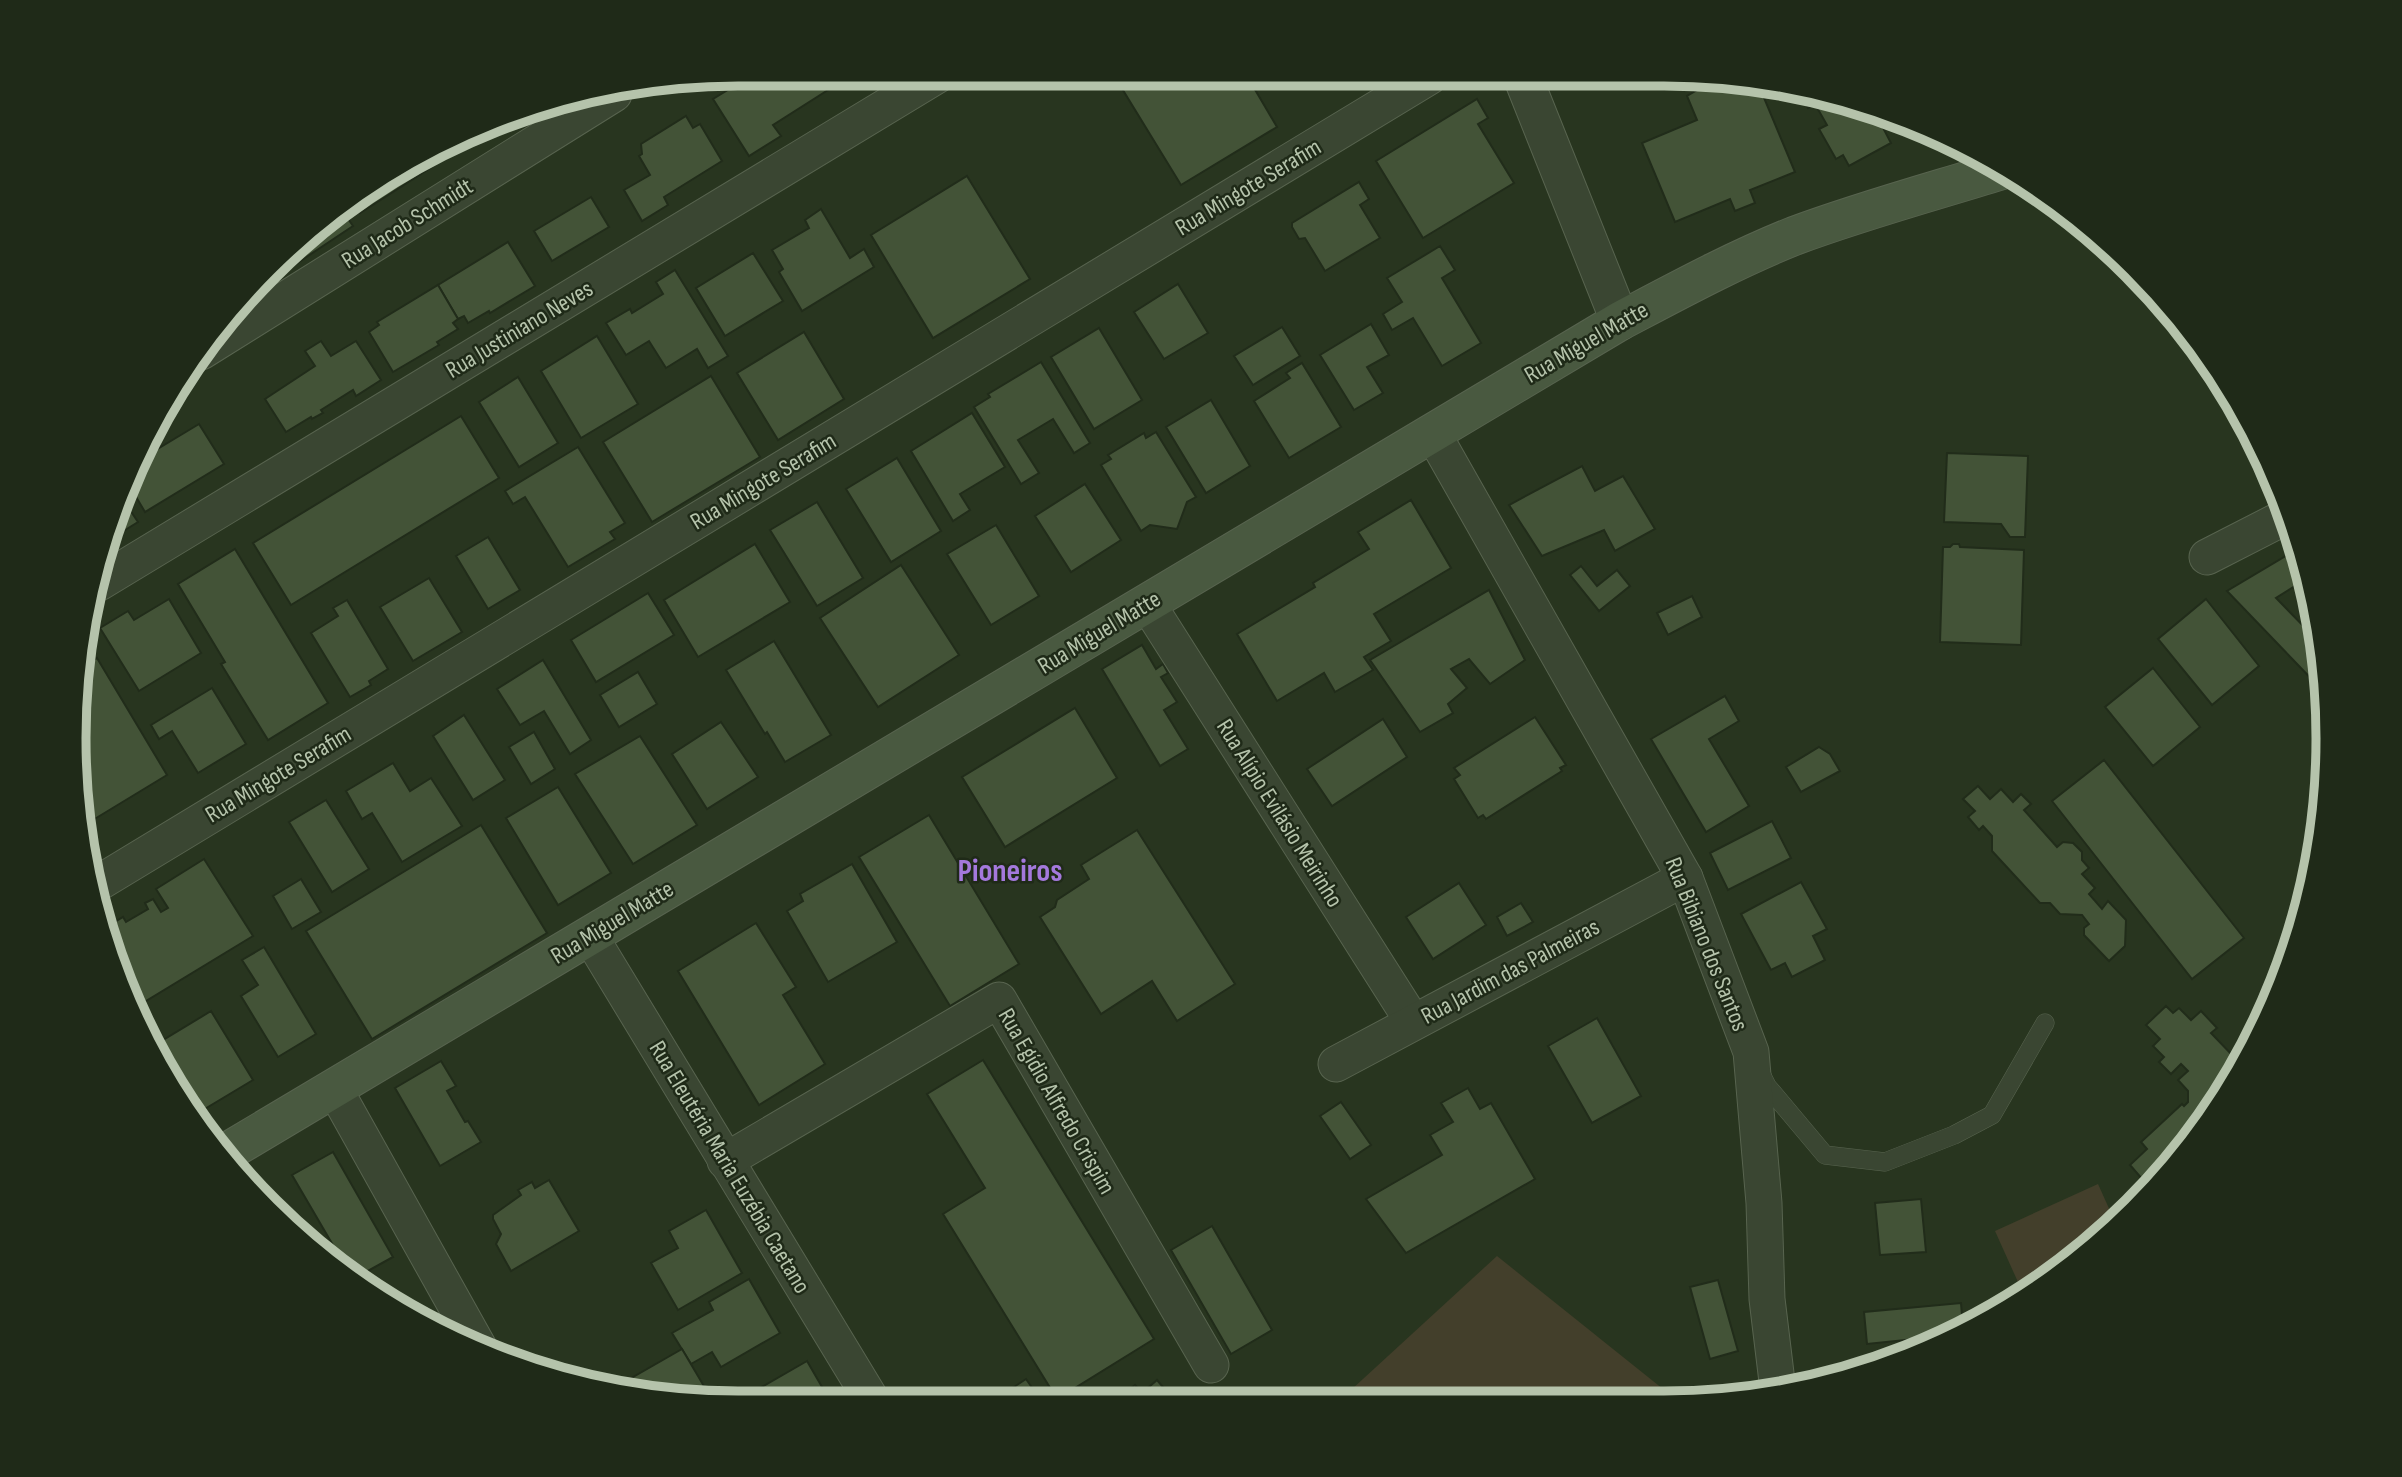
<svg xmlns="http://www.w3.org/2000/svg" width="2402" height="1477" viewBox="0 0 2402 1477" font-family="'Sofia Sans Condensed',sans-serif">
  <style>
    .green { fill: #433f2b }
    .building { fill: #435337; stroke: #212c1a; stroke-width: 2 }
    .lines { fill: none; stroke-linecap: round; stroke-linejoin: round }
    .service-casing { stroke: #58644f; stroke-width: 19 }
    .minor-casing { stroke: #58644f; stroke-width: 37 }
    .tertiary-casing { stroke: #58644f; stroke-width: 40 }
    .secondary-casing { stroke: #58644f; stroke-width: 40 }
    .service { stroke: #3a4632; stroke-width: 18 }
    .minor { stroke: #3a4632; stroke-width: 35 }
    .tertiary { stroke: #3a4632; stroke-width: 38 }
    .secondary { stroke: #495940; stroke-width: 38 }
    .labels { text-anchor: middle; stroke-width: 5; stroke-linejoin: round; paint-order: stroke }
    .street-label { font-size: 24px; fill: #b5c3ab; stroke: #1f2a18 }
    .district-label { font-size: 32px; font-weight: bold; fill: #a479dc; stroke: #1f2a18 }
    .rim { fill: none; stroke: #b5c3ab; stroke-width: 9 }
  </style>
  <rect width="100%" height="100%" fill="#28351f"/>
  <g class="green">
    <path d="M2098 1184 2116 1224C2091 1251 2056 1276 2022 1291L1995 1231Z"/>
    <path d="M1497 1256 1673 1397V1402L1339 1401Z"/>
  </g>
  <g class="building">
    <path d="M754 74H833L839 83 773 125 781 136 749 156 713 99Z"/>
    <path d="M838 74H866L846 87Z"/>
    <path d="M1129 76H1247L1277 127 1181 185 1118 82Z"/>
    <path d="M1716 79H1750L1776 86 1762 93 1795 172 1750 190 1755 203 1735 211 1730 199 1675 222 1642 143 1697 120 1687 96Z"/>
    <path d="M1800 92 1893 117 1881 124 1891 143 1849 166 1843 155 1836 159 1819 129 1827 125 1815 104 1808 108Z"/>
    <path d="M1477 99 1488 118 1478 124 1514 183 1423 238 1376 161Z"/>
    <path d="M686 116 693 128 700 124 722 161 664 197 668 205 642 221 624 190 650 175 639 156 642 154 641 144Z"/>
    <path d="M431 159 435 165 360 213 353 201Z"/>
    <path d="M967 176 1030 279 933 338 871 235Z"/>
    <path d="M1359 182 1369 199 1360 205 1380 238 1325 271 1305 238 1299 239 1292 227V223Z"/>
    <path d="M591 197 609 227 552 261 534 231Z"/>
    <path d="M340 207 353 226 287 270 283 265 334 211Z"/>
    <path d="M821 209 850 258 864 249 874 267 802 311 779 272 783 269 772 250 809 228 805 220Z"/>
    <path d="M508 242 535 286 490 313 489 311 468 323 464 316 458 319 438 285Z"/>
    <path d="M1440 246 1455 270 1442 278 1481 343 1442 366 1413 318 1392 330 1383 314 1402 302 1387 278Z"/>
    <path d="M753 253 783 301 725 336 696 288Z"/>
    <path d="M675 270 728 356 708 368 697 349 666 368 649 341 626 355 606 323 630 309 632 313 663 294 656 282Z"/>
    <path d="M1178 284 1208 333 1164 359 1134 312Z"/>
    <path d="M438 285 458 319 453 323 458 329 437 342 439 345 393 372 369 332 379 325 377 322Z"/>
    <path d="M1371 324 1389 355 1367 367 1383 393 1354 410 1320 355Z"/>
    <path d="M1282 327 1300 356 1253 385 1234 356Z"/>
    <path d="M1099 328 1142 400 1094 429 1051 357Z"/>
    <path d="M804 332 844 399 778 440 737 373Z"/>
    <path d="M597 336 638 404 581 438 541 371Z"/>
    <path d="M321 341 331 356 356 341 381 380 356 396 353 390 321 410 323 413 312 419 311 417 286 432 265 399 315 366 305 351Z"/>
    <path d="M1041 362 1090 443 1074 453 1053 419 1018 440 1039 473 1021 484 974 407 990 397 988 394Z"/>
    <path d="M1302 363 1341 427 1289 458 1254 401 1290 378 1286 373Z"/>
    <path d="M711 376 760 457 652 522 603 442Z"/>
    <path d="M518 377 558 443 519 467 479 402Z"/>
    <path d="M1211 400 1250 466 1206 493 1166 427Z"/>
    <path d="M972 413 1005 467 960 494 970 510 953 521 911 451Z"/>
    <path d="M461 416 499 478 291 605 253 543Z"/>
    <path d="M199 424 224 464 145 512 129 485 141 459Z"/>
    <path d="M1156 432 1196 497 1187 502 1177 529 1150 525 1141 531 1101 465 1111 459 1108 455 1144 433 1146 438Z"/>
    <path d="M578 447 625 523 610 532 615 539 568 567 525 497 513 504 505 491Z"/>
    <path d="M1947 453 2028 456 2025 537H2010L2001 524 1944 522Z"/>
    <path d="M897 458 941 531 891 562 846 489Z"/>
    <path d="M1582 466 1595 491 1623 476 1655 529 1615 551 1604 530 1542 556 1509 505Z"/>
    <path d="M1085 484 1121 540 1071 572 1035 516Z"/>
    <path d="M122 498 138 522 106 542 109 525Z"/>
    <path d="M1411 500 1451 568 1374 614 1391 641 1364 657 1373 670 1335 692 1324 673 1277 701 1237 634 1315 587 1313 583 1369 549 1358 532Z"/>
    <path d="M817 502 863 578 817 606 770 530Z"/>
    <path d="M996 525 1039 596 991 625 947 554Z"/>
    <path d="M488 537 520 590 488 609 456 556Z"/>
    <path d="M755 544 790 602 698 657 664 600Z"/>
    <path d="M1953 544H1959L1960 547 2024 550 2021 645 1940 642 1943 547H1950Z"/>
    <path d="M2299 548 2306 579 2276 598 2321 644 2324 692 2227 591Z"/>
    <path d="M235 549 328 703 268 740 221 664 225 662 178 584Z"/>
    <path d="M901 565 959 655 878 707 820 618Z"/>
    <path d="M1581 566 1597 586 1617 570 1630 586 1599 611 1570 575Z"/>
    <path d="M429 578 462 632 413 661 380 607Z"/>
    <path d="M1489 590 1525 660 1490 684 1469 659 1451 669 1467 688 1448 704 1453 713 1420 732 1370 660Z"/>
    <path d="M648 593 674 635 596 682 571 640Z"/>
    <path d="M1692 596 1702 617 1668 635 1657 613Z"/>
    <path d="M169 599 201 653 139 691 100 628 128 611 134 620Z"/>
    <path d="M2206 599 2259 666 2212 705 2158 639Z"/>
    <path d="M347 600 388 669 369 681 371 685 350 697 311 633 338 616 333 608Z"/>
    <path d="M774 641 831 735 785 762 767 732 765 734 726 670Z"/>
    <path d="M1142 645 1156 669 1163 664 1168 673 1161 677 1177 702 1164 710 1188 749 1160 766 1102 669Z"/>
    <path d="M97 658 167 775 88 823 74 738 86 665Z"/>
    <path d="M543 660 591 740 570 754 544 711 520 725 497 689Z"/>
    <path d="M2153 668 2200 727 2153 766 2105 707Z"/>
    <path d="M638 672 657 704 619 727 600 695Z"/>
    <path d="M212 688 246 744 198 773 172 731 159 739 151 725Z"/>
    <path d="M1725 696 1739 721 1709 739 1749 806 1706 832 1651 739Z"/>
    <path d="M1075 708 1117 778 1005 847 962 777Z"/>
    <path d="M464 715 505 780 473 800 433 736Z"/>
    <path d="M1535 717 1566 765 1560 768 1562 771 1486 819 1483 815 1478 818 1454 779 1460 775 1454 768Z"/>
    <path d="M1383 719 1407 757 1332 806 1307 769Z"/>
    <path d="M721 722 758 777 707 809 672 754Z"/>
    <path d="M534 732 555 769 531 784 509 747Z"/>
    <path d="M640 736 697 825 633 864 575 774Z"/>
    <path d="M1819 747 1830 754 1840 771 1801 792 1786 767Z"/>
    <path d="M2104 760 2244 938 2192 979 2052 801Z"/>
    <path d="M393 763 410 791 431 778 462 826 402 862 372 813 362 819 346 791Z"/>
    <path d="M1978 786 1990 799 2001 789 2013 802 2021 794 2031 804 2024 810 2057 847 2063 842 2073 843 2082 852V860L2089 868 2082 874 2095 888 2089 894 2102 909 2108 901 2126 920 2125 946 2109 961 2084 935V928L2089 924 2082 915 2060 914 2050 903H2040L1992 851V836L1983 826 1979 830 1968 817 1975 811 1963 799Z"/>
    <path d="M558 787 611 873 558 905 506 818Z"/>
    <path d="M326 800 369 869 332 892 289 822Z"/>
    <path d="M929 815 1019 964 950 1006 859 857Z"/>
    <path d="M1772 821 1791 858 1728 890 1710 853Z"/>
    <path d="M481 825 547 933 372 1039 306 931Z"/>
    <path d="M1137 830 1235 984 1177 1021 1152 981 1101 1014 1040 917 1055 907 1057 900 1089 879 1081 865Z"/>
    <path d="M204 859 253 936 136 1007 109 952 105 928 123 917 126 922 148 909 145 903 153 899 161 912 168 908 156 889Z"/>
    <path d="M852 864 897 942 828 982 787 911 803 901 800 894Z"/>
    <path d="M301 879 321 912 292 929 273 896Z"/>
    <path d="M1801 882 1827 929 1813 936 1825 960 1792 977 1785 963 1771 970 1741 914Z"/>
    <path d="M1459 883 1486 925 1433 959 1406 917Z"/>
    <path d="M1521 903 1533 922 1507 936 1497 917Z"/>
    <path d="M756 923 796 987 783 995 825 1064 759 1105 678 971Z"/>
    <path d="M264 947 316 1034 278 1057 241 996 258 985 242 960Z"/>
    <path d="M2166 1006 2173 1013 2179 1008 2191 1020 2201 1011 2217 1028 2211 1033 2236 1059 2243 1060 2191 1143 2157 1180 2151 1179 2148 1176 2143 1180 2130 1165 2147 1149 2141 1142 2182 1104 2184 1106 2188 1102V1091L2178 1080 2188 1071 2181 1064 2171 1074 2159 1062 2164 1057 2153 1046 2160 1039 2146 1025Z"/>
    <path d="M211 1011 253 1080 193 1116 186 1108 155 1045Z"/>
    <path d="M1597 1018 1641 1096 1592 1123 1548 1046Z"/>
    <path d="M983 1060 1154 1339 1057 1399 943 1214 985 1188 927 1094Z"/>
    <path d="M441 1061 456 1086 447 1091 465 1122 468 1121 481 1142 440 1166 395 1088Z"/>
    <path d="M1468 1088 1480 1109 1491 1103 1535 1179 1406 1253 1366 1199 1442 1155 1430 1135 1453 1122 1441 1103Z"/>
    <path d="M1341 1102 1371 1145 1350 1159 1320 1116Z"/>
    <path d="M333 1152 393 1257 355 1278 351 1276 292 1175Z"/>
    <path d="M549 1180 579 1231 511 1271 496 1244 501 1234 493 1219V1215L521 1195 518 1190 532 1182 535 1188Z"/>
    <path d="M1921 1199 1926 1252 1880 1255 1875 1203Z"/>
    <path d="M706 1210 742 1273 678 1310 651 1263 678 1248 669 1231Z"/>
    <path d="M1212 1226 1272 1330 1231 1354 1171 1250Z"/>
    <path d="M749 1279 780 1333 721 1367 712 1352 691 1364 672 1333 713 1310 709 1302Z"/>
    <path d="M1718 1280 1738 1351 1710 1359 1690 1287Z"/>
    <path d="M1961 1303 1963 1328 1944 1336 1867 1344 1864 1312Z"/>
    <path d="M682 1349 711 1398H652L614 1388Z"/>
    <path d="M1912 1349 1844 1377 1842 1362Z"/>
    <path d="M807 1361 829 1399 756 1398 753 1392Z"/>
    <path d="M1026 1379 1040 1399H996Z"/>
    <path d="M1157 1380 1174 1400H1125L1122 1396 1135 1385 1142 1393Z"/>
  </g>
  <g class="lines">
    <g class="service-casing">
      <path id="service" d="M1761 1074 1767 1086 1825 1155 1885 1162 1954 1135 1992 1115 2045 1023"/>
    </g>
    <g class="minor-casing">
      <g id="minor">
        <path d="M201 352 614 94"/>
        <path d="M1432 432 1685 878 1751 1052 1764 1203 1767 1299 1778 1390"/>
        <path d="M2207 557 2289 515"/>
        <path d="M99 583 938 75"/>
        <path d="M1147 603 1413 1022"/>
        <path d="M97 884 1429 77"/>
        <path d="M590 936 871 1399"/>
        <path d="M1336 1064 1685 878"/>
        <path d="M334 1088 481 1351"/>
        <path d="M725 1161 999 1000 1211 1365"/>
      </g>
    </g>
    <g class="tertiary-casing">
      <path id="tertiary" d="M1523 78 1620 321"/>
    </g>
    <g class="secondary-casing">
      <path id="secondary" d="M227 1152 1620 321C1677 291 1734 260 1794 236 1861 211 1931 192 1999 171"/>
    </g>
    <use href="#service" class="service"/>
    <use href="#minor" class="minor"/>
    <use href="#tertiary" class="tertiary"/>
    <use href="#secondary" class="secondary"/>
  </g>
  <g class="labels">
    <g class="street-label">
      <text transform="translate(1248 187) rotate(-31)" y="8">Rua Mingote Serafim</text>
      <text transform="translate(407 223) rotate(-32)" y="8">Rua Jacob Schmidt</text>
      <text transform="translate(519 329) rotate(-31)" y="8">Rua Justiniano Neves</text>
      <text transform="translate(1586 342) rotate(-30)" y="8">Rua Miguel Matte</text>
      <text transform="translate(763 481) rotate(-31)" y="8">Rua Mingote Serafim</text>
      <text transform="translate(1099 632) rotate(-31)" y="8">Rua Miguel Matte</text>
      <text transform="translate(278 774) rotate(-31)" y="8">Rua Mingote Serafim</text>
      <text transform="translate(1280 813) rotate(58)" y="8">Rua Alípio Evilásio Meirinho</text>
      <text transform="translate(612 922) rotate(-31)" y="8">Rua Miguel Matte</text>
      <text transform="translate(1707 944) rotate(68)" y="8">Rua Bibiano dos Santos</text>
      <text transform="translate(1510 971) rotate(-28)" y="8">Rua Jardim das Palmeiras</text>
      <text transform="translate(1057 1101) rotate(60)" y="8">Rua Egídio Alfredo Crispim</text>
      <text transform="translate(730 1167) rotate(59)" y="8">Rua Eleutéria Maria Euzébia Caetano</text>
    </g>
    <g class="district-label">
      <text x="1010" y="881">Pioneiros</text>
    </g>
  </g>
  <path d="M0 0H2402V1477H0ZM738 86H1664A652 652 0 0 1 2316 738V739A652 652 0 0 1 1664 1391H738A652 652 0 0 1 86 739V738A652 652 0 0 1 738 86Z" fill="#1f2a18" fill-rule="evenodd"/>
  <path class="rim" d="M738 86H1664A652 652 0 0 1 2316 738V739A652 652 0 0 1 1664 1391H738A652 652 0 0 1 86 739V738A652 652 0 0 1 738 86Z"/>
</svg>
